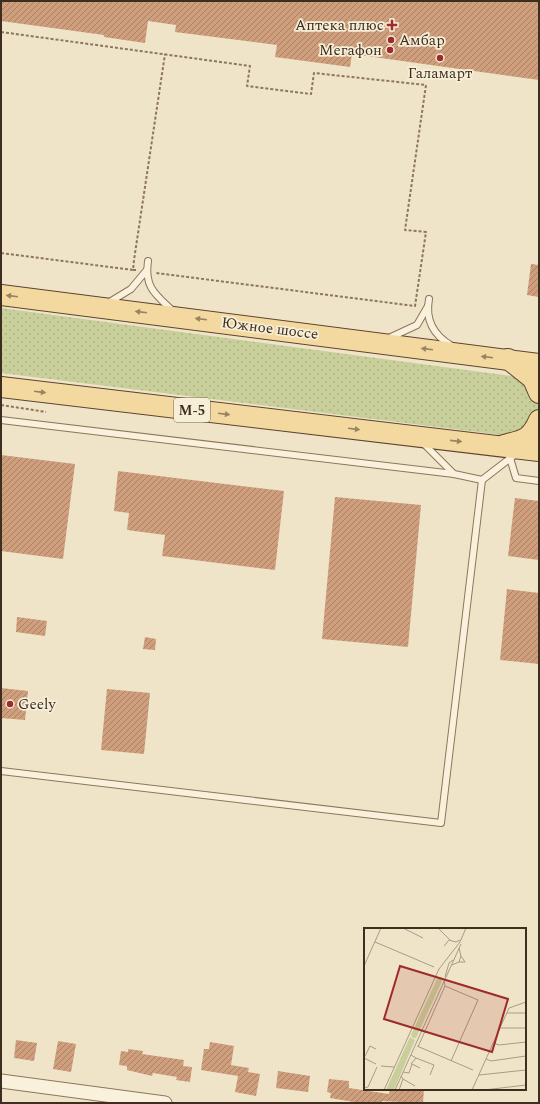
<svg xmlns="http://www.w3.org/2000/svg" width="540" height="1104" viewBox="0 0 540 1104" font-family="Spectral,serif">
  <style>
    .green { fill: url(#green-dots) }
    .building { fill: url(#building-hatch) }
    .lines { fill: none; stroke-linecap: round; stroke-linejoin: round }
    .lane-casing { stroke: #8d765c; stroke-width: 8 }
    .street-casing { stroke: #8d765c; stroke-width: 15 }
    .primary-casing { stroke: #5b4430; stroke-width: 22 }
    .path { stroke: #8d765c; stroke-width: 2; stroke-dasharray: 3 2; stroke-linecap: butt }
    .lane { stroke: #faf1dc; stroke-width: 6 }
    .street { stroke: #faf1dc; stroke-width: 13 }
    .primary { stroke: #f3d9a0; stroke-width: 20 }
    .oneway { fill: #988460 }
    .poi-dot { fill: #9e2a2b; stroke: #f7eed8; stroke-width: 1.5 }
    .labels { text-anchor: middle; stroke-width: 3.5; stroke-linejoin: round; paint-order: stroke }
    .shield { fill: #f7eed8; stroke: #756857; stroke-width: 1 }
    .shield-label { font-size: 14px; font-weight: bold; fill: #3d2e20 }
    .poi-label { font-size: 15px; fill: #3d2e20; stroke: #f7eed8; text-anchor: end }
    .street-label { font-size: 15px; fill: #3d2e20; stroke: #f7eed8 }
    .inset-road { fill: none; stroke: #a89b85; stroke-width: 1 }
    .view { fill: #9e2a2b; fill-opacity: 0.15; stroke: #9e2a2b; stroke-width: 2 }
    .inset-edge { fill: none; stroke: #3d2e20; stroke-width: 2 }
  </style>
  <defs>
    <pattern id="green-dots" width="8" height="8" patternUnits="userSpaceOnUse"><rect width="8" height="8" fill="#c9cf9b"/><path d="M2 2h.1M6 6h.1" fill="none" stroke="#aeb285" stroke-width="1.8" stroke-linecap="round"/></pattern>
    <pattern id="building-hatch" width="6" height="6" patternUnits="userSpaceOnUse"><rect width="6" height="6" fill="#cf9f7d"/><path d="M-1 1l2-2M0 6l6-6M5 7l2-2" fill="none" stroke="#a98266"/></pattern>
  </defs>
  <rect width="100%" height="100%" fill="#f0e4c8"/>
  <path class="green" d="M1 308 519 377 538 401 539 412 519 437 1 373Z"/>
  <g class="building">
    <path d="M1 1H539V80L352 54 350 67 275 57 277 45 175 32 176 25 148 21 145 43 104 37V35L1 21Z"/>
    <path d="M531 264 539 265V297L527 295Z"/>
    <path d="M1 455 75 464 63 559 1 551Z"/>
    <path d="M118 471 284 491 275 570 162 556 165 535 127 530 129 513 114 511Z"/>
    <path d="M335 497 421 505 408 647 322 639Z"/>
    <path d="M515 498 539 501V560L508 556Z"/>
    <path d="M507 589 539 593V664L500 660Z"/>
    <path d="M17 617 47 621 45 636 16 632Z"/>
    <path d="M145 637 156 639 155 650 143 649Z"/>
    <path d="M1 688 28 691 25 720 1 718Z"/>
    <path d="M107 689 150 693 144 754 101 750Z"/>
    <path d="M16 1040 37 1043 34 1061 14 1058Z"/>
    <path d="M58 1041 76 1044 71 1072 53 1069Z"/>
    <path d="M210 1042 234 1046 231 1065 249 1068 248 1072 260 1074 256 1096 235 1092 238 1076 201 1070 204 1049H209Z"/>
    <path d="M128 1049 143 1051 142 1054 184 1060 183 1066 192 1067 190 1082 176 1080 177 1077 153 1073 152 1076 127 1070V1066L119 1065 121 1051 128 1052Z"/>
    <path d="M278 1071 310 1076 308 1092 276 1088Z"/>
    <path d="M329 1079 349 1081V1088L389 1094 390 1089H424L423 1103 382 1101V1103H360L330 1098 331 1093 327 1092Z"/>
  </g>
  <g class="lines">
    <g class="lane-casing">
      <g id="lane">
        <path d="M148 261C144 288 156 295 174 312"/>
        <path d="M429 299C425 320 433 335 452 346"/>
        <path d="M108 303 131 289 146 271"/>
        <path d="M389 338 417 325 428 306"/>
        <path d="M1 420 454 474 482 480"/>
        <path d="M422 442 454 474"/>
        <path d="M510 458 516 478 539 481"/>
        <path d="M1 771 441 823 482 480 517 453"/>
      </g>
    </g>
    <g class="street-casing">
      <path id="street" d="M1 1081 165 1103"/>
    </g>
    <g class="primary-casing">
      <g id="primary">
        <path d="M1 295 539 364"/>
        <path d="M508 359 533 379 539 393"/>
        <path d="M1 387 539 451"/>
        <path d="M504 445C524 440 531 439 539 420"/>
      </g>
    </g>
    <g class="path">
      <path d="M1 32 250 66 247 86 311 94 314 73 426 85 405 230 426 232 415 306 156 273"/>
      <path d="M1 253 133 270"/>
      <path d="M136 270H133L134 260 165 54"/>
      <path d="M1 405 46 412"/>
    </g>
    <use href="#lane" class="lane"/>
    <use href="#street" class="street"/>
    <use href="#primary" class="primary"/>
  </g>
  <defs><path id="oneway-solid" d="M-6-.8H1V-3.2L6.5 0L1 3.2V.8H-6Z"/></defs>
  <g class="oneway">
    <use href="#oneway-solid" transform="translate(12 296) rotate(-173)"/>
    <use href="#oneway-solid" transform="translate(141 312) rotate(-173)"/>
    <use href="#oneway-solid" transform="translate(201 319) rotate(-173)"/>
    <use href="#oneway-solid" transform="translate(427 349) rotate(-173)"/>
    <use href="#oneway-solid" transform="translate(487 357) rotate(-173)"/>
    <use href="#oneway-solid" transform="translate(40 392) rotate(7)"/>
    <use href="#oneway-solid" transform="translate(224 414) rotate(7)"/>
    <use href="#oneway-solid" transform="translate(354 429) rotate(7)"/>
    <use href="#oneway-solid" transform="translate(456 441) rotate(6)"/>
  </g>
  <g class="poi-dot">
    <path d="M390 19h4v4h4v4h-4v4h-4v-4h-4v-4h4z"/>
    <circle cx="391" cy="40" r="4"/>
    <circle cx="390" cy="50" r="4"/>
    <circle cx="440" cy="58" r="4"/>
    <circle cx="10" cy="704" r="4"/>
  </g>
  <g class="labels">
    <rect class="shield" x="174" y="398" width="36" height="24" rx="3"/>
    <g class="shield-label">
      <text x="192" y="415">М-5</text>
    </g>
    <g class="poi-label">
      <text x="384" y="30">Аптека плюс</text>
      <text x="399" y="45" text-anchor="start">Амбар</text>
      <text x="382" y="55">Мегафон</text>
      <text x="440" y="78" text-anchor="middle">Галамарт</text>
      <text x="18" y="709" text-anchor="start">Geely</text>
    </g>
    <g class="street-label">
      <text transform="translate(270 328) rotate(7)" y="5">Южное шоссе</text>
    </g>
  </g>
  <g transform="translate(364 928)">
    <rect width="162" height="162" fill="#f0e4c8"/>
    <path d="M76 50 78 53 52 110H49L47 107 73 51ZM46 109 51 112 30 162H22Z" fill="#c9cf9b"/>
    <path class="inset-road" d="M39 0 59 10M74 0 86 12M11 14 70 39M80 18 85 12 92 14 96 12M95 34H101L97 28M88 37 95 34 97 28 95 20M0 38 17 0M81 49 85 35 89 32M80 53 81 58 114 72 87 133M143 85H162M136 100H162M129 115 135 117 162 114M53 118 109 142M54 119 81 58M47 127 52 130 47 136M0 130 6 118 12 121M0 130 12 136M52 130 70 137 66 147M122 131 127 133 162 128M17 138 30 139M39 144 45 145 48 136 56 140M115 147 162 142M39 151 51 158M0 160 4 159 13 139M20 162 75 41 96 14 102 0M31 162 97 16M35 162 39 151 37 148M108 162 145 80 162 74M120 162 162 157"/>
    <path class="view" d="M36 38 144 71 128 124 20 91Z"/>
    <rect width="162" height="162" class="inset-edge"/>
  </g>
  <rect width="540" height="1104" fill="none" stroke="#3d2e20" stroke-width="4"/>
</svg>
